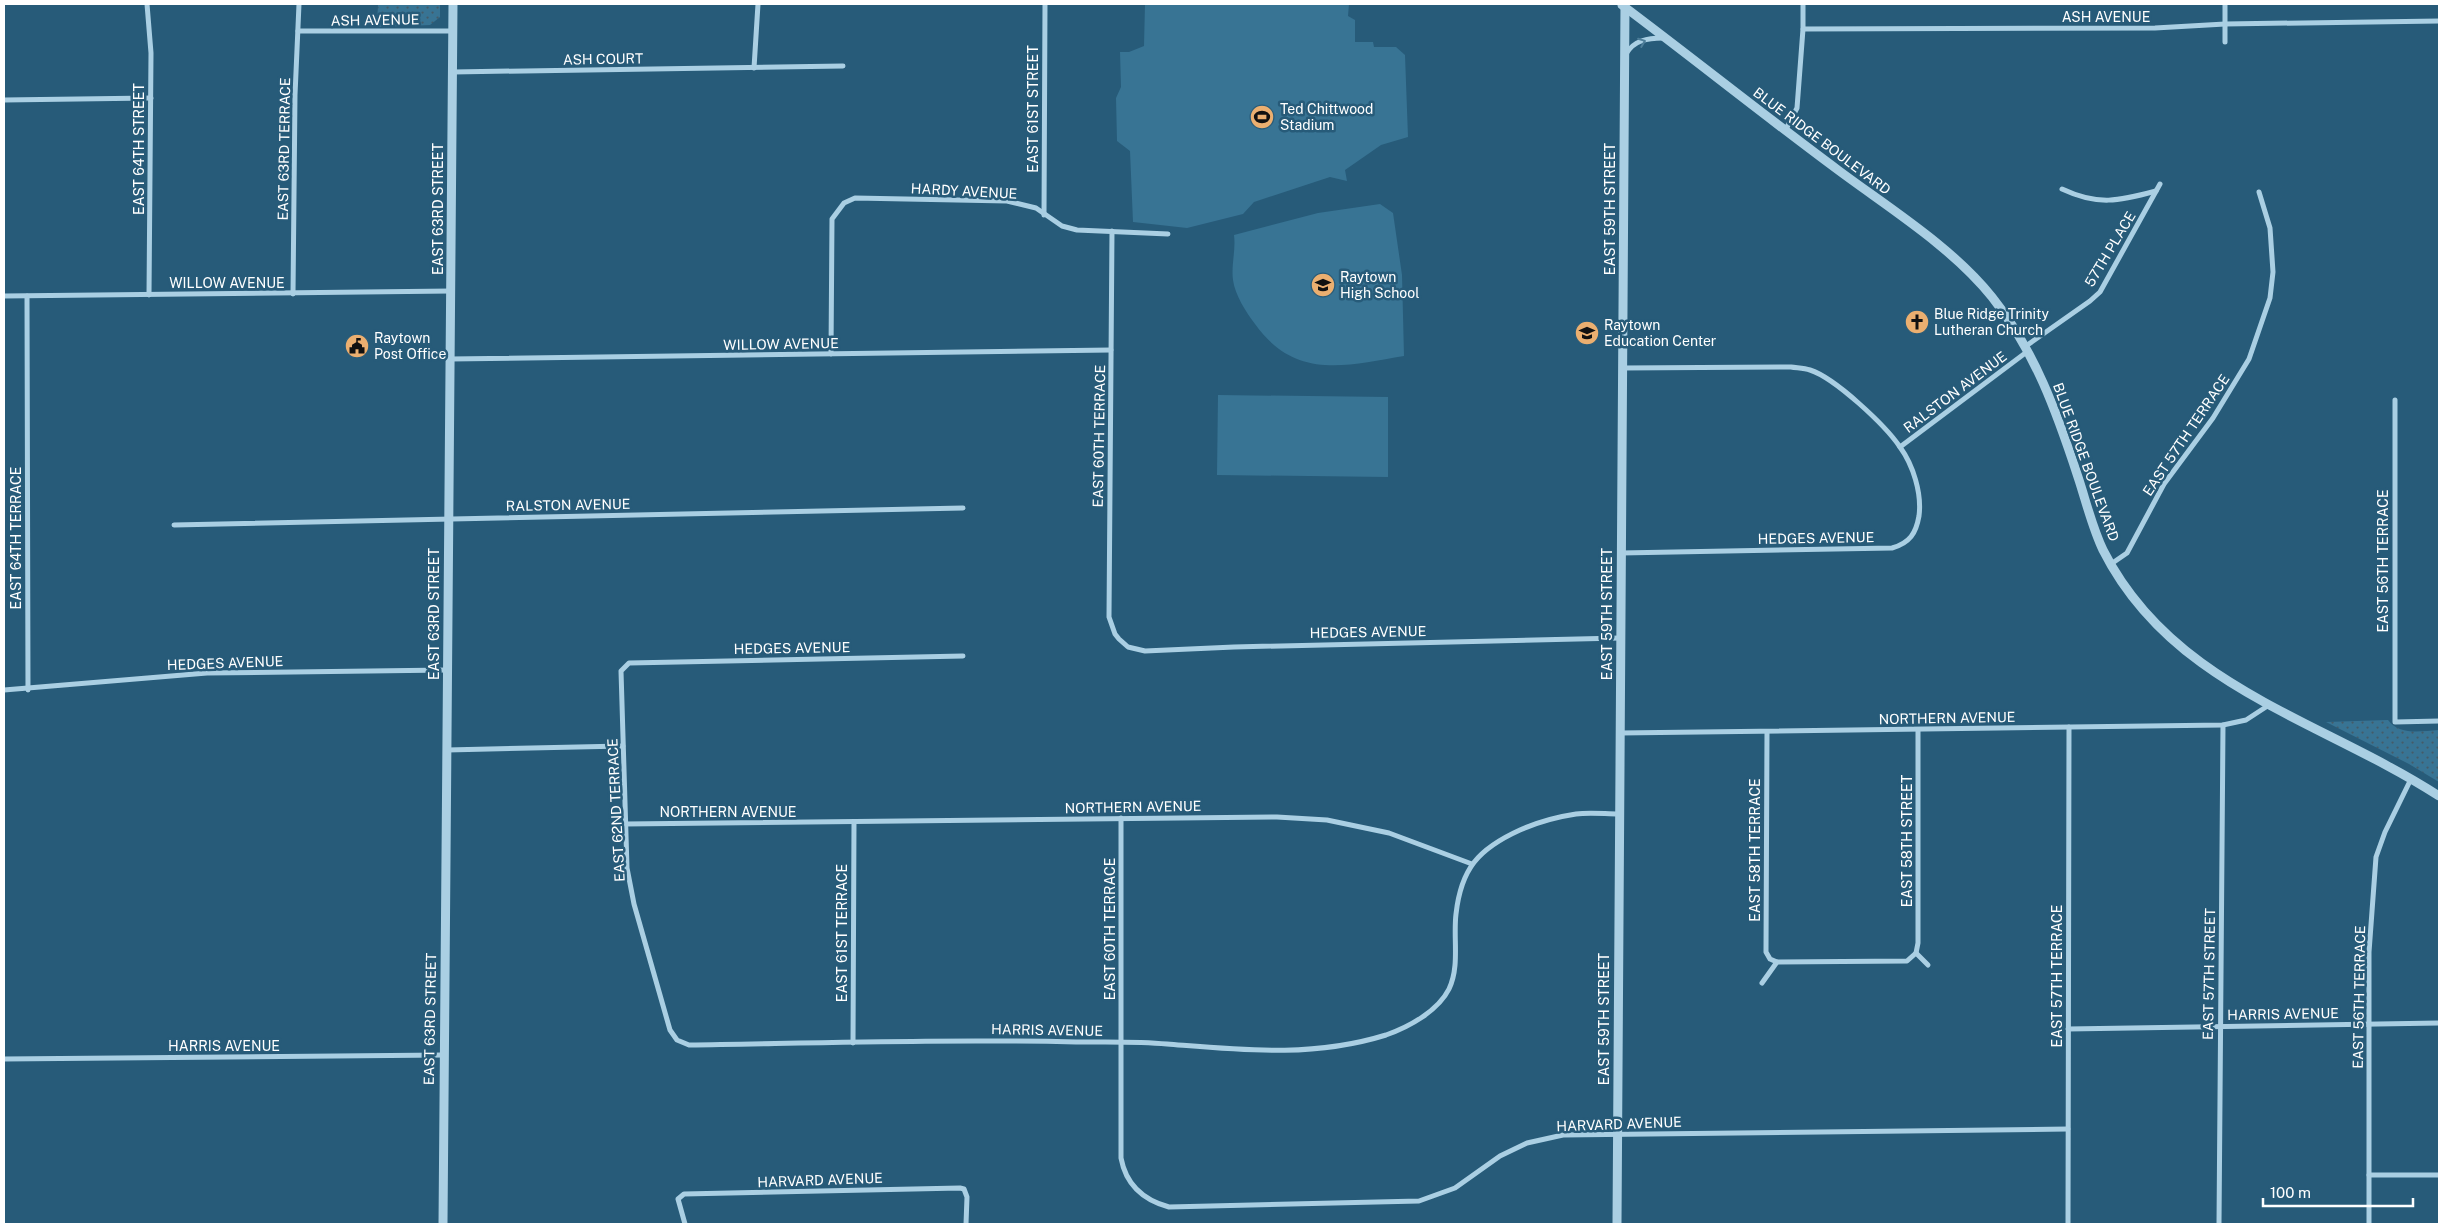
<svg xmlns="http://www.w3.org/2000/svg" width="2443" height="1228" viewBox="0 0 2443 1228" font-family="'Public Sans',sans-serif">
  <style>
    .grass { fill: url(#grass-dots) }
    .green { fill: #387494 }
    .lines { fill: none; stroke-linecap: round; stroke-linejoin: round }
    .minor { stroke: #aacfe3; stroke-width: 5 }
    .tertiary { stroke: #aacfe3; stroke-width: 9 }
    .oneway { stroke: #4e7e99 }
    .labels { text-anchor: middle; stroke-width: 5; stroke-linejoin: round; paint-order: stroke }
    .street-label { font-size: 14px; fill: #fff; stroke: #275b79 }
    .poi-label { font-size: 14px; fill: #fff; stroke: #275b79; text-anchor: start }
  </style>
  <defs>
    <pattern id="grass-dots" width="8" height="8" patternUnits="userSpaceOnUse" patternTransform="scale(1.25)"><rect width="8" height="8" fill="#387494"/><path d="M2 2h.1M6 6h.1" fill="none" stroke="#445c69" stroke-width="1.8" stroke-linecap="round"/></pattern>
  </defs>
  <rect width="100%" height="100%" fill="#275b79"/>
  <g class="grass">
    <path d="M378 4H440V17L430 25 377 27Z"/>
    <path d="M2388 720C2400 736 2421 731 2439 730V782L2409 764 2326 722Z"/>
  </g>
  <g class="green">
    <path d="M1145 4H1349L1348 16 1355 20V42H1373L1374 47H1396L1405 55 1408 137 1381 145 1345 170 1347 181 1330 177 1254 202 1243 214 1187 228 1133 222 1130 151 1117 141 1116 98 1121 87 1120 52H1129L1144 46Z"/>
    <path d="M1380 204 1393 213 1402 275 1404 356C1345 366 1295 380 1255 324 1246 312 1235 295 1233 280 1231 265 1236 250 1234 235L1318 213Z"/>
    <path d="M1218 395 1388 397V477L1217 475Z"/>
  </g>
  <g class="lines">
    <g class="minor">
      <path d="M147 4 151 53 149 295"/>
      <path d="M1803 29 2155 28 2225 24 2439 21"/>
      <path d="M298 31H453"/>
      <path d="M2225 42V4"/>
      <path d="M1626 54C1634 40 1648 38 1663 38"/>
      <path d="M754 68 758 4"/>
      <path d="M453 72 843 66"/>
      <path d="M4 100 151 98"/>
      <path d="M1785 131 1797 108 1803 29V4"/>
      <path d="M2062 189C2098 206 2119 201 2156 191"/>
      <path d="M1044 215 1045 4"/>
      <path d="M1112 231 1109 617 1115 634 1119 639 1128 647 1145 651 1234 647 1620 638"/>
      <path d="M293 294 295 95 299 4"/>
      <path d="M4 296 451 291"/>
      <path d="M27 296 28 690"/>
      <path d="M2026 346 2090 301 2100 292 2160 184"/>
      <path d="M831 354 832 219 844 203 855 198 1007 201 1036 208 1062 226 1077 230 1168 234"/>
      <path d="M450 359 1111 350"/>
      <path d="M2395 400V722L2439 721"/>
      <path d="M1900 447 2028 351"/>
      <path d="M174 525 963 508"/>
      <path d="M1621 553 1892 548C1910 543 1916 533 1919 516 1922 493 1913 465 1900 447 1885 425 1835 378 1810 370 1804 368 1797 368 1791 367L1622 368"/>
      <path d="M2111 564 2127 553 2164 484 2213 418 2249 359 2270 298 2273 272 2270 228 2259 192"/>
      <path d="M963 656 629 663 621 671 627 868 634 904 670 1030 677 1040 689 1045C818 1043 947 1039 1076 1042 1106 1042 1137 1041 1167 1044 1242 1050 1312 1058 1386 1035 1409 1027 1438 1011 1449 989 1460 966 1453 938 1456 914 1461 869 1478 849 1520 830 1538 822 1556 817 1576 814 1590 812 1605 814 1619 814"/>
      <path d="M4 690 207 673 447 670"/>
      <path d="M1767 732 1766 952 1770 959 1777 962"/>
      <path d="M1620 733 2223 725 2246 720 2269 705"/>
      <path d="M447 750 623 746"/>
      <path d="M1121 818V1158C1126 1185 1143 1200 1169 1207L1419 1201 1455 1188 1500 1156 1527 1143 1563 1135 2068 1129"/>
      <path d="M625 824 1277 817 1327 820 1389 833 1472 864"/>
      <path d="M1916 953 1918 943V730"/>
      <path d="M1916 953 1928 965"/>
      <path d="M1762 983 1777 962 1907 961 1916 953"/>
      <path d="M2068 1029 2439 1023"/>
      <path d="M853 1043 854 822"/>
      <path d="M4 1059 444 1055"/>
      <path d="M2369 1175H2439"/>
      <path d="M685 1224 678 1199 684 1194 960 1188 964 1189 967 1197 966 1224"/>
      <path d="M2068 1224 2069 727"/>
      <path d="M2219 1224 2223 725"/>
      <path d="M2369 1224V952L2376 857 2385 832 2411 779"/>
    </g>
    <g class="tertiary">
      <path d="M1622 5C1694 59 1765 116 1838 170 1889 208 1952 247 1992 297 2035 351 2057 413 2078 477 2086 501 2092 527 2103 550 2172 687 2320 719 2439 796"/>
      <path d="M443 1224 453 4"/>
      <path d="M1617 1224 1625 4"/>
    </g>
  </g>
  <defs><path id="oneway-chevron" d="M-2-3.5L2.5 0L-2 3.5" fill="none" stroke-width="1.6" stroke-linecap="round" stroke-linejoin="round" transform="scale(1.25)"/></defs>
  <use class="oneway" href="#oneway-chevron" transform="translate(1642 42) rotate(-21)"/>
  <defs>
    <g id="stadium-disc" transform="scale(1.25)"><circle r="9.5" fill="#ebaf70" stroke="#275b79"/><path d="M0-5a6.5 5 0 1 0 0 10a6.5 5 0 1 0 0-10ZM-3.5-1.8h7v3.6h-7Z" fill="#111"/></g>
    <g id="school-disc" transform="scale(1.25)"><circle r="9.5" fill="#ebaf70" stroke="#275b79"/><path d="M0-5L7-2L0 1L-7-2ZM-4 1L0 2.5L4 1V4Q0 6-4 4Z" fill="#111"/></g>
    <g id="church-disc" transform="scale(1.25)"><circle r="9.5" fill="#ebaf70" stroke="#275b79"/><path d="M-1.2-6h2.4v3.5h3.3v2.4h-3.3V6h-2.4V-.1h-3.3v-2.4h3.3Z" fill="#111"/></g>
    <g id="civic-disc" transform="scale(1.25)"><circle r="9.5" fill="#ebaf70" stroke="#275b79"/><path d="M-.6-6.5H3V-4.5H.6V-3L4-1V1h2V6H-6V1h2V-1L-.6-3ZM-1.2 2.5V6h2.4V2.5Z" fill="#111"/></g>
  </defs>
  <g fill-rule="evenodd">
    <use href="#stadium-disc" x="1262" y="117"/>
    <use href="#school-disc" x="1323" y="285"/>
    <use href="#church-disc" x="1917" y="322"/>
    <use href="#school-disc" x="1587" y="333"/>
    <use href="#civic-disc" x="357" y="346"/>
  </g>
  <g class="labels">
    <g class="street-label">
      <text x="2106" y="22">ASH AVENUE</text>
      <text transform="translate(375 20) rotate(-1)" y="5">ASH AVENUE</text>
      <text transform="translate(603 59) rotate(-1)" y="5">ASH COURT</text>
      <text transform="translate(1033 109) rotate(-90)" y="5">EAST 61ST STREET</text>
      <text transform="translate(1822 141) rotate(37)" y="5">BLUE RIDGE BOULEVARD</text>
      <text transform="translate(139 149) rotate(-90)" y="5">EAST 64TH STREET</text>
      <text transform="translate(284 149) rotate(-89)" y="5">EAST 63RD TERRACE</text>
      <text transform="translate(964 191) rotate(3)" y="5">HARDY AVENUE</text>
      <text transform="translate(438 209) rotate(-90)" y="5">EAST 63RD STREET</text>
      <text transform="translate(1610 209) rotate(-90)" y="5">EAST 59TH STREET</text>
      <text transform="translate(2110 249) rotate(-59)" y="5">57TH PLACE</text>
      <text x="227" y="288">WILLOW AVENUE</text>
      <text transform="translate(781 344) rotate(-1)" y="5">WILLOW AVENUE</text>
      <text transform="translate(1955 392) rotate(-37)" y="5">RALSTON AVENUE</text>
      <text transform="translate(2186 435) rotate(-56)" y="5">EAST 57TH TERRACE</text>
      <text transform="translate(1099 436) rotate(-89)" y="5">EAST 60TH TERRACE</text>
      <text transform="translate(2086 462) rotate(70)" y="5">BLUE RIDGE BOULEVARD</text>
      <text transform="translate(568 505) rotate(-1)" y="5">RALSTON AVENUE</text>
      <text transform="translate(16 538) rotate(-90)" y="5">EAST 64TH TERRACE</text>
      <text transform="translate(1816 538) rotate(-1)" y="5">HEDGES AVENUE</text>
      <text transform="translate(2383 561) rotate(-90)" y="5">EAST 56TH TERRACE</text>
      <text transform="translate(434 614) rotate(-90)" y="5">EAST 63RD STREET</text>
      <text transform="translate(1607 614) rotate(-90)" y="5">EAST 59TH STREET</text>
      <text transform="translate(1368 632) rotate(-1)" y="5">HEDGES AVENUE</text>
      <text transform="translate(792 648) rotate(-1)" y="5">HEDGES AVENUE</text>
      <text transform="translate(225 663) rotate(-2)" y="5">HEDGES AVENUE</text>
      <text transform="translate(1947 718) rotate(-1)" y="5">NORTHERN AVENUE</text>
      <text transform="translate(1133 807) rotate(-1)" y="5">NORTHERN AVENUE</text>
      <text transform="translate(616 810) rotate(-93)" y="5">EAST 62ND TERRACE</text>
      <text x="728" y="817">NORTHERN AVENUE</text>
      <text transform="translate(1907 841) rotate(-90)" y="5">EAST 58TH STREET</text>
      <text transform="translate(1755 850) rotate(-90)" y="5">EAST 58TH TERRACE</text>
      <text transform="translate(1110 929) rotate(-90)" y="5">EAST 60TH TERRACE</text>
      <text transform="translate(842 933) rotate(-90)" y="5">EAST 61ST TERRACE</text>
      <text transform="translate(2209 974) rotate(-89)" y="5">EAST 57TH STREET</text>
      <text transform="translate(2057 976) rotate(-90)" y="5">EAST 57TH TERRACE</text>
      <text transform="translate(2359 997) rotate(-89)" y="5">EAST 56TH TERRACE</text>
      <text transform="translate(2283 1014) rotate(-1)" y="5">HARRIS AVENUE</text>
      <text transform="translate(430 1019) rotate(-89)" y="5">EAST 63RD STREET</text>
      <text transform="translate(1604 1019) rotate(-90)" y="5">EAST 59TH STREET</text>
      <text transform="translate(1047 1030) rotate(1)" y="5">HARRIS AVENUE</text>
      <text x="224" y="1051">HARRIS AVENUE</text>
      <text transform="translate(1619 1124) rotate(-2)" y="5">HARVARD AVENUE</text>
      <text transform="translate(820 1180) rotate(-2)" y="5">HARVARD AVENUE</text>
    </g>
    <g class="poi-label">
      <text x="1280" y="114">Ted Chittwood<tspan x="1280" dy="16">Stadium</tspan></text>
      <text x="1340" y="282">Raytown<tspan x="1340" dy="16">High School</tspan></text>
      <text x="1934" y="319">Blue Ridge Trinity<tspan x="1934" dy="16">Lutheran Church</tspan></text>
      <text x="1604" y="330">Raytown<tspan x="1604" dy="16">Education Center</tspan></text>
      <text x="374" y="343">Raytown<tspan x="374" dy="16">Post Office</tspan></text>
    </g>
  </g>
  <rect width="2443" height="1228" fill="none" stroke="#ffffff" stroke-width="10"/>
  <path d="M2263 1198v8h150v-8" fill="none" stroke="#ffffff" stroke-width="2.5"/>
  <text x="2270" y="1198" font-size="15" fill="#ffffff" stroke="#275b79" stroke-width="4" paint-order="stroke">100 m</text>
</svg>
